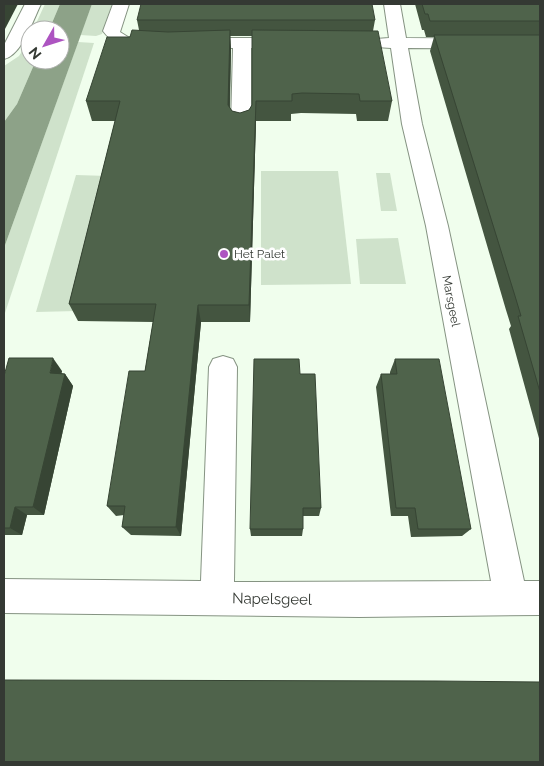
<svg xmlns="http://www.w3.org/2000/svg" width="544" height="766" viewBox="0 0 544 766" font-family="Raleway,sans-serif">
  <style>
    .green { fill: #cfe2cb }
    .water { fill: #8da288 }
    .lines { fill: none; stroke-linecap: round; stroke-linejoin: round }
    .street-casing { stroke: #859382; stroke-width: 2 }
    .street { fill: #fff; fill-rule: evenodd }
    .wall { fill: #445540; fill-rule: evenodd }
    .shaded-wall { fill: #374534 }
    .building { fill: #4f634b; stroke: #374534 }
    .poi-dot { fill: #ad54c1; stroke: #fff; stroke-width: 2 }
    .labels { text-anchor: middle; stroke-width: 5; stroke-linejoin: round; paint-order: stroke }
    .poi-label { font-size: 12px; fill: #343933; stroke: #fff; text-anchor: start }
    .street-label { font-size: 12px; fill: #343933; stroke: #fff }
    .near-street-label { font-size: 15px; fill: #343933; stroke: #fff }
  </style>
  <rect width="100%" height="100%" fill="#f0feed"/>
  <g class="green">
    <path d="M45 4H60L49 30H33Z"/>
    <path d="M92 4H112L102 34 96 36 80 35Z"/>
    <path d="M28 42H30V60H36L17 104 4 122V66L19 56Z"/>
    <path d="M78 42 94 43 4 316V248Z"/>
    <path d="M261 171H338L351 284 261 285Z"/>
    <path d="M390 173 397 211H381L376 173Z"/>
    <path d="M76 175 108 176 77 311 36 312Z"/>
    <path d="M398 238 406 284H360L356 239Z"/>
  </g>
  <path class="water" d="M60 4H92L4 248V122L17 104 36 60H60V30H49Z"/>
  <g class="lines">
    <g class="street-casing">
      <g id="street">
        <path d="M25 4H41C33 20 22 55 4 59V45Z"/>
        <path d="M113 4H129L120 32 128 37 157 38 159 42 157 46C137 50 115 48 103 31Z"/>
        <path d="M384 4H400L406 38 540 39V49L408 48 422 124 448 226 524 581H540V615L359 617 4 613V579L201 581 209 367 213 359 223 356 233 359 237 367 234 582 491 581 426 226 402 124 391 48 376 47 374 43 376 39 389 38Z"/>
        <path d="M194 38H289L295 39 297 43 295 47 289 48H251V125L248 129 241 131 234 129 231 125 233 48 188 47 186 43 188 39Z"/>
      </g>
    </g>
    <use href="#street" class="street"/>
  </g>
  <g class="wall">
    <path d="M415 4H540V442L509 329 511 326 506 310 430 51 434 37H426L424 30H422Z"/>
    <path d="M137 20H375L373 31 392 101 388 121H357L356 114 301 113 291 114V121H256L250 322H201L181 536 131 535 122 527 124 515 116 516 107 506 145 371 153 322 78 321 69 304 115 121H92L86 101 139 30ZM230 36H252V105L249 110 240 113 232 111 230 108 231 50Z"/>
    <path d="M395 359 471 529 462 536 411 537 408 516H391L376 387 381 374H390V372Z"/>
    <path d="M62 371 61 373 65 374 73 386 44 515H27L22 535H4V376Z"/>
    <path d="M300 374 321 508 319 516H303V529L302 536H251L250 529Z"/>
  </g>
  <g class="shaded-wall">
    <path d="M4 4H18L5 29 4 26Z"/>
    <path d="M230 30 231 50 229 125 228 105Z"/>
    <path d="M256 101V121L250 322 249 305Z"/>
    <path d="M198 305 201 322 181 536 176 527Z"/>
    <path d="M53 358 62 371 59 386 50 373Z"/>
    <path d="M65 374 73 386 44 515 33 507Z"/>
    <path d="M15 507 27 515 22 535 10 528Z"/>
  </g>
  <g class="building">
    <path d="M141 4H372L375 20H137Z"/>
    <path d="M422 4H540V21H430L428 14H425Z"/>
    <path d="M132 30 168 32 230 30 228 105 232 111 240 113 249 110 252 105V30L378 31 392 101H360L359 94 302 93 292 94V101H256L249 305H198L176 527H122L125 506H107L129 371H145L156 304H69L120 101H86L107 37H130Z"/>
    <path d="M434 35H540V392L518 316H521L515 296Z"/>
    <path d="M9 358H53L50 373 65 374 33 507H15L10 528H4V376Z"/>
    <path d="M254 359H299L300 374H315L321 508H303V529H250Z"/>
    <path d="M395 359H439L471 529H418L415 508H396L381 374H397Z"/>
    <path d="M4 680 435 681 540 682V762H4Z"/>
  </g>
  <circle class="poi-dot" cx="224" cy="254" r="5"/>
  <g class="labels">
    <g class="poi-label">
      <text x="234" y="258">Het Palet</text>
    </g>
    <g class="street-label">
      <text transform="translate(451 301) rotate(79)" y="4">Marsgeel</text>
    </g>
    <g class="near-street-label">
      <text transform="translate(272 599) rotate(1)" y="5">Napelsgeel</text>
    </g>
  </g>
  <rect width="544" height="766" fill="none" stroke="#343933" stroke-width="10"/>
  <g transform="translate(45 45) rotate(231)"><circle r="24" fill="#ffffff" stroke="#aeb0ad"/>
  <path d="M0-4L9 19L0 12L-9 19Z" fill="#ad54c1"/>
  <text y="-8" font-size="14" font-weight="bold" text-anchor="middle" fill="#343933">N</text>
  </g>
</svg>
